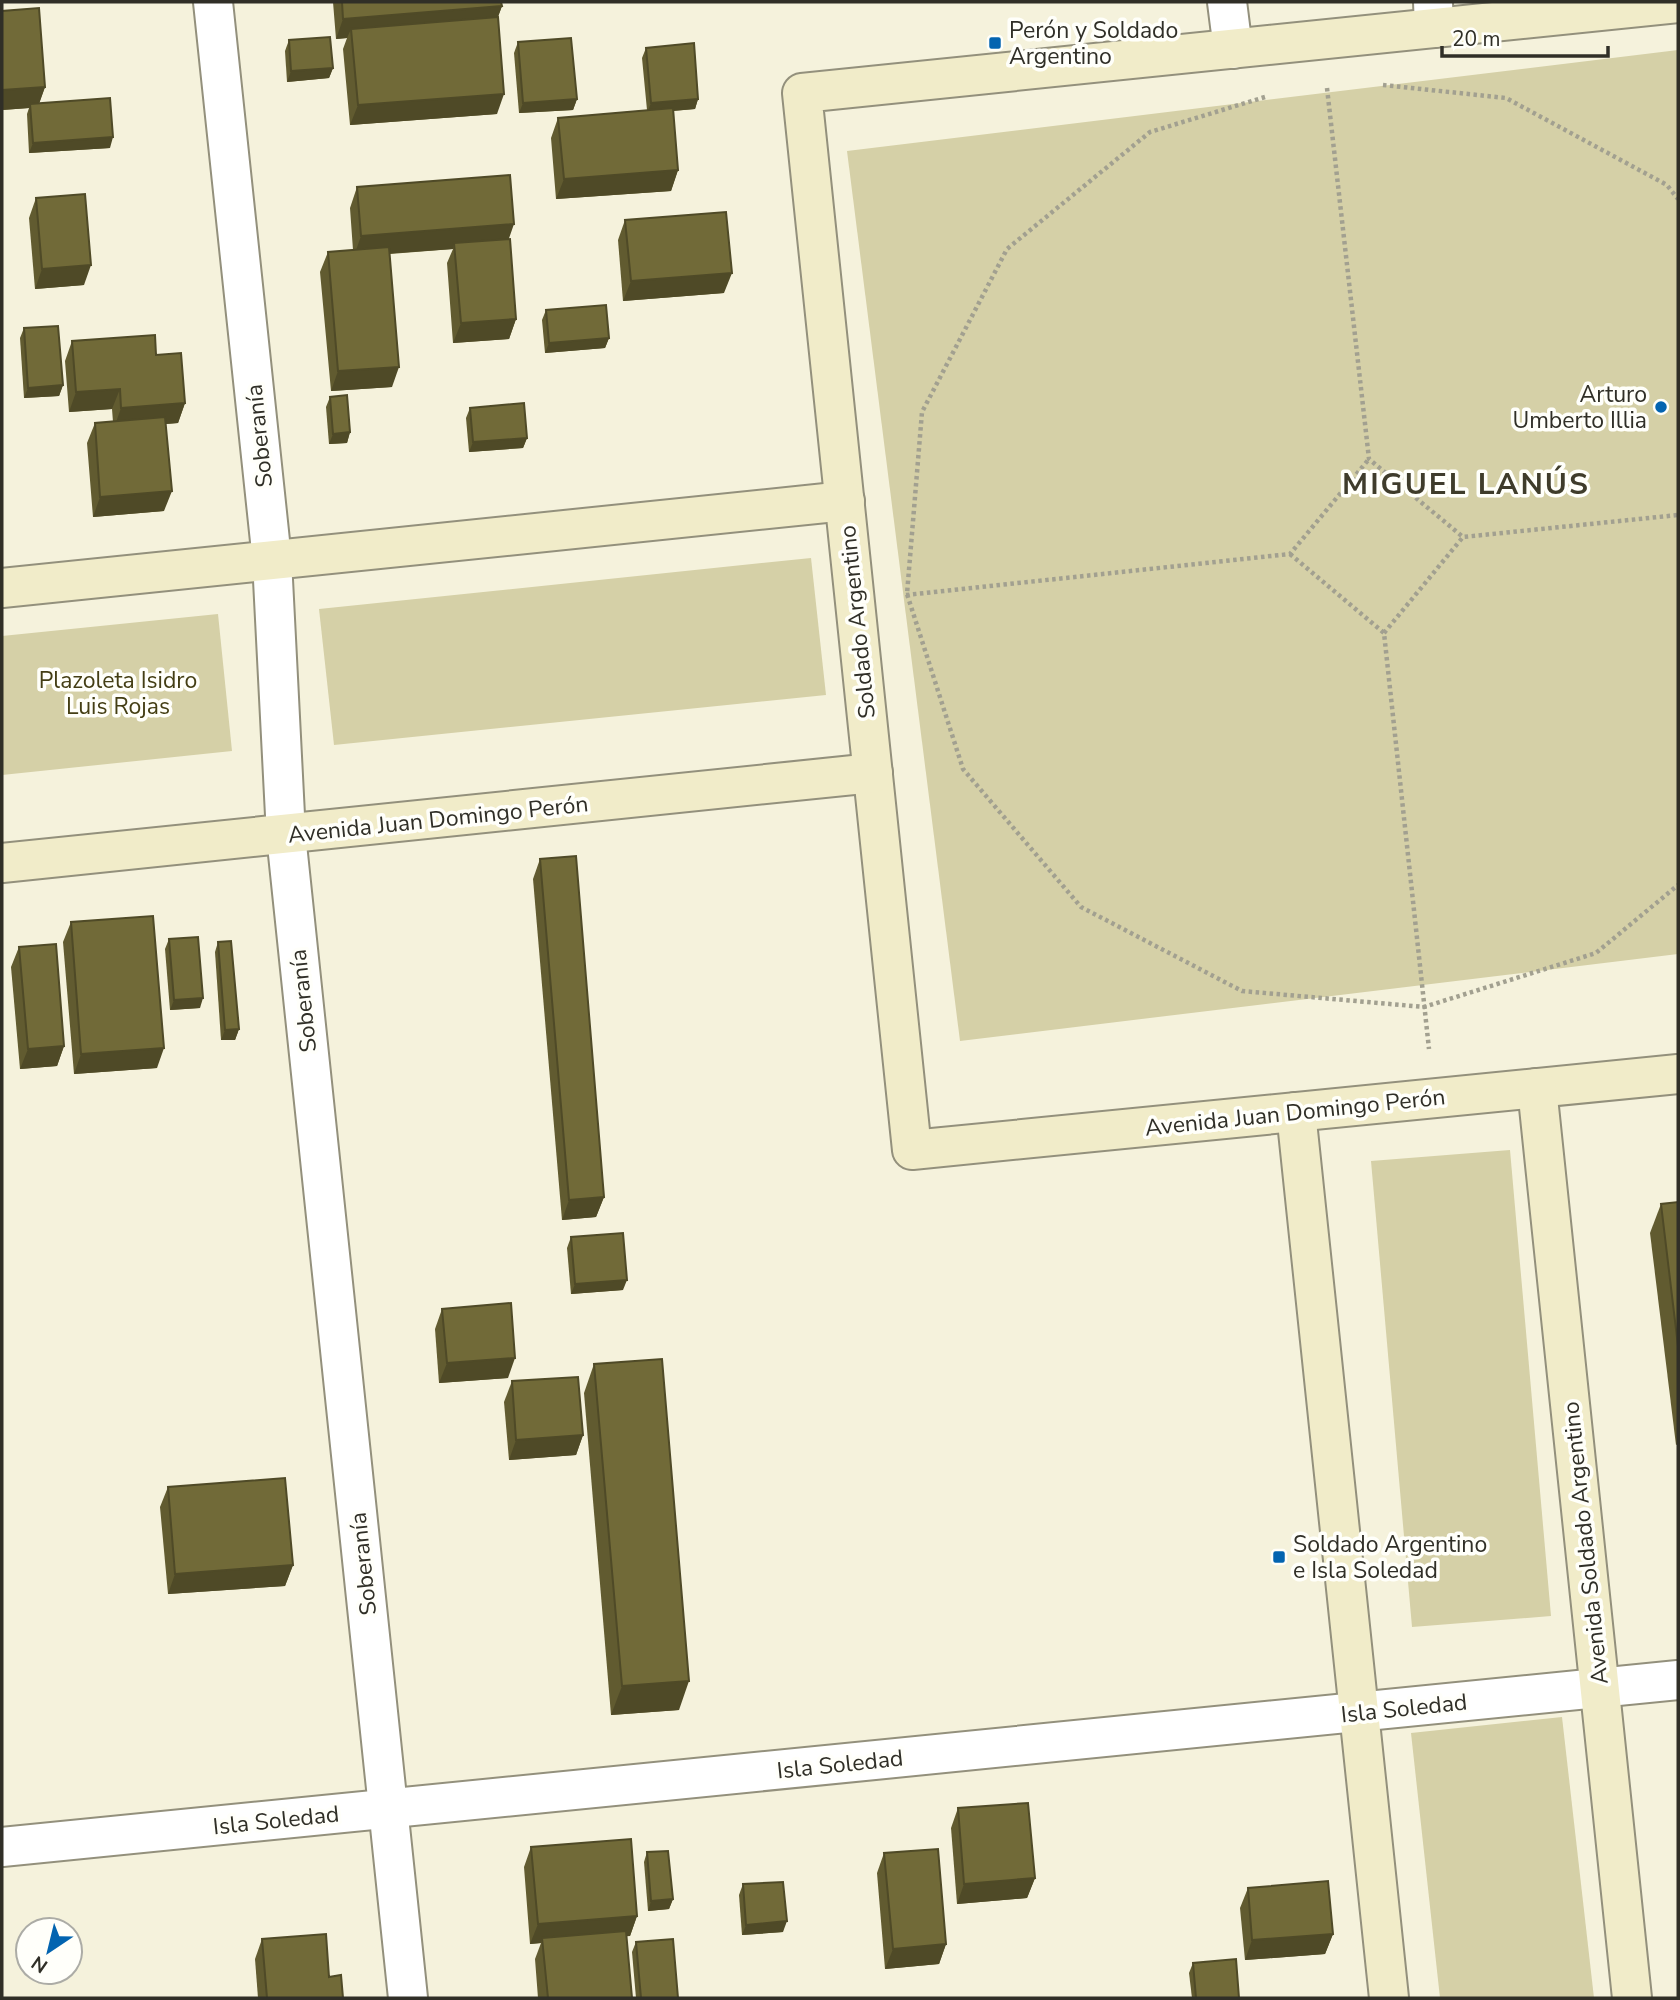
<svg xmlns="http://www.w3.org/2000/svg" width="1680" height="2000" viewBox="0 0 1680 2000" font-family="'Nunito Sans',sans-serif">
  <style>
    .green { fill: #d5d0a7 }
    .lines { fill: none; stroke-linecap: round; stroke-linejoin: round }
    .minor-casing { stroke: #93907c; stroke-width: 42 }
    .secondary-casing { stroke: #93907c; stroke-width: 42 }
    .path { stroke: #a2a090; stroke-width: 4.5; stroke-dasharray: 3.5 3.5; stroke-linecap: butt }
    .minor { stroke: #fff; stroke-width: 38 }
    .secondary { stroke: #f1ecc9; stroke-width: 38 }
    .wall { fill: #615b30 }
    .shaded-wall { fill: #4f4a27 }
    .building { fill: #716a38; stroke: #4f4a27; stroke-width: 2 }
    .poi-dot { fill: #0364b0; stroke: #fffffa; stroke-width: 2.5 }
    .labels { text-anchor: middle; stroke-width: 7; stroke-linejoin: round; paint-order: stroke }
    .poi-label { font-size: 23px; fill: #302f27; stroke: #fffffa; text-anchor: start }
    .street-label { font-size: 23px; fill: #302f27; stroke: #fffffa }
    .park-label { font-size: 23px; fill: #443e14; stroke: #fffffa }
    .district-label { font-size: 30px; font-weight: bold; letter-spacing: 2px; fill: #3f3c2b; stroke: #fffffa }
  </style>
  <rect width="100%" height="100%" fill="#f5f2dc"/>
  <g class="green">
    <path d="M1678 50V954L960 1041 847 151Z"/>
    <path d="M811 558 826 695 334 745 319 609Z"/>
    <path d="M218 614 232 751 2 775V636Z"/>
    <path d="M1510 1150 1551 1616 1412 1627 1371 1161Z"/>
    <path d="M1562 1717 1594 1998H1440L1411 1733Z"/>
  </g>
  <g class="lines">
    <g class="minor-casing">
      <g id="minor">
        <path d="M213 2 272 560 286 835 408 1998"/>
        <path d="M1227 2 1233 49"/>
        <path d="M1433 2 1434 28"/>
        <path d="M2 1847 1678 1680"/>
      </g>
    </g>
    <g class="secondary-casing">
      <g id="secondary">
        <path d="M1678 3 802 93 912 1150 1678 1074"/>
        <path d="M2 588 845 501"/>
        <path d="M2 863 873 773"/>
        <path d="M1537 1088 1632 1998"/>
        <path d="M1296 1112 1389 1998"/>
      </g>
    </g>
    <g class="path">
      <path d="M1383 85 1506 98 1667 185 1678 199"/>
      <path d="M1327 88 1369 459 1463 537"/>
      <path d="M1265 97 1150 132 1007 249 922 412 907 594 963 769 1081 907 1242 991 1424 1007 1596 953 1678 885"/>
      <path d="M1290 554 1384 633 1429 1049"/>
      <path d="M906 595 1290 554 1369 459"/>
      <path d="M1384 633 1463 537 1678 515"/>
    </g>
    <use href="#minor" class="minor"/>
    <use href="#secondary" class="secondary"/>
  </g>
  <g class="wall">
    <path d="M333 2H501L502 6 498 17 497 114 350 125 343 49 347 38 336 39Z"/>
    <path d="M289 40 333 68 329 78 287 82 285 51Z"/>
    <path d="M518 42 577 99 573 110 519 113 514 53Z"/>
    <path d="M646 48 698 99 695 109 673 111 678 170 671 191 556 199 551 138 558 118 647 110 642 58Z"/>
    <path d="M45 87 39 103 110 148 29 153 27 114 29 108 2 110Z"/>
    <path d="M357 187 509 239 516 319 509 339 453 343 447 263 453 249 390 254 392 387 331 391 320 272 328 252 353 250 350 208Z"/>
    <path d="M36 198 84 285 35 289 29 218Z"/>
    <path d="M625 220 724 293 623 301 618 240Z"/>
    <path d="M546 310 609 338 605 348 545 353 542 320Z"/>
    <path d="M24 328 63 385 59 396 24 398 20 338Z"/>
    <path d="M72 341 156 355 185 403 178 423 166 424 164 511 93 517 87 443 95 423 113 422 112 409 69 412 65 361Z"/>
    <path d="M330 397 350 432 347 443 329 444 326 407Z"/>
    <path d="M470 408 527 438 523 448 469 452 466 418Z"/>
    <path d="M540 859 604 1197 596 1217 562 1220 533 879Z"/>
    <path d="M71 922 157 1068 74 1074 63 942Z"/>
    <path d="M169 939 200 1008 170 1010 165 949Z"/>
    <path d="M218 942 239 1029 235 1040H221L215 952Z"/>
    <path d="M19 947 64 1046 57 1066 20 1069 11 967Z"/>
    <path d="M1678 1202V1444L1676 1445 1650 1233 1661 1204Z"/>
    <path d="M571 1237 623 1290 571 1294 567 1248Z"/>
    <path d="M442 1309 508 1378 439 1383 435 1329Z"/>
    <path d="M594 1364 679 1710 611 1715 584 1393Z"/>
    <path d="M512 1381 583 1435 576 1455 509 1460 504 1402Z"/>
    <path d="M168 1487 293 1565 285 1586 168 1594 160 1507Z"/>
    <path d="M958 1808 1035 1878 1027 1898 957 1904 951 1828Z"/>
    <path d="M531 1847 637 1916 630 1936H626L632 1998H538L535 1959 541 1943 530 1944 524 1867Z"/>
    <path d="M647 1852 673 1899 669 1909 648 1911 644 1862Z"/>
    <path d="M884 1853 946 1944 939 1964 885 1969 877 1873Z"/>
    <path d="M743 1884 783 1932 742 1935 739 1895Z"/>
    <path d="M1248 1888 1333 1934 1325 1954 1245 1960 1240 1908Z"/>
    <path d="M262 1939 329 1977 343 1998H258L255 1959Z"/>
    <path d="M636 1942 678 1998H636L632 1952Z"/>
    <path d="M1193 1963 1239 1998H1192L1189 1973Z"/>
  </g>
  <g class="shaded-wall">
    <path d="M502 6 494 27 351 29 347 38 336 39 343 19Z"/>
    <path d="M333 68 329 78 287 82 291 71Z"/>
    <path d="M45 87 38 107 30 104 29 108 2 110V90Z"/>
    <path d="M504 94 497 114 350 125 358 105Z"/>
    <path d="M577 99 573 110 519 113 523 103Z"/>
    <path d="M698 99 695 109 647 113 651 103Z"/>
    <path d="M113 137 110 148 29 153 33 143Z"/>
    <path d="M678 170 671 191 556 199 564 179Z"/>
    <path d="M514 224 507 244 454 243 453 249 354 256 361 236Z"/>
    <path d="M91 265 84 285 35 289 42 269Z"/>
    <path d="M732 273 724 293 623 301 631 281Z"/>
    <path d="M516 319 509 339 453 343 461 323Z"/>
    <path d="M609 338 605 348 545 353 549 343Z"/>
    <path d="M399 367 392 387 331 391 338 371Z"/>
    <path d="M63 385 59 396 24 398 28 388Z"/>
    <path d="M120 389 112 409 69 412 76 392Z"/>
    <path d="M185 403 178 423 114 428 121 408Z"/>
    <path d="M350 432 347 443 329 444 333 434Z"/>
    <path d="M527 438 523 448 469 452 473 442Z"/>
    <path d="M172 491 164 511 93 517 100 497Z"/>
    <path d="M203 998 200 1008 170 1010 174 1000Z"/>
    <path d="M239 1029 235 1040H221L225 1030Z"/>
    <path d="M64 1046 57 1066 20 1069 28 1049Z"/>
    <path d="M164 1048 157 1068 74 1074 81 1054Z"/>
    <path d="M604 1197 596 1217 562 1220 569 1200Z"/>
    <path d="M627 1280 623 1290 571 1294 575 1284Z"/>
    <path d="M515 1358 508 1378 439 1383 447 1363Z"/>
    <path d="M583 1435 576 1455 509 1460 516 1440Z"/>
    <path d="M293 1565 285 1586 168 1594 175 1574Z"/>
    <path d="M689 1681 679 1710 611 1715 622 1686Z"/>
    <path d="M1035 1878 1027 1898 957 1904 964 1884Z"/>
    <path d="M673 1899 669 1909 648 1911 651 1901Z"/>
    <path d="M637 1916 630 1936 543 1943 542 1938 541 1943 530 1944 538 1924Z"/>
    <path d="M787 1921 783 1932 742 1935 746 1925Z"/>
    <path d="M1333 1934 1325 1954 1245 1960 1252 1940Z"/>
    <path d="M946 1944 939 1964 885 1969 893 1949Z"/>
  </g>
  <g class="building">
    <path d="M342 2H501L502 6 343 19Z"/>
    <path d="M39 8 45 87 2 90V11Z"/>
    <path d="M498 17 504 94 358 105 351 29Z"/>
    <path d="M330 37 333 68 291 71 289 40Z"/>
    <path d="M571 38 577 99 523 103 518 42Z"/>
    <path d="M694 43 698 99 651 103 646 48Z"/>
    <path d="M110 98 113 137 33 143 30 104Z"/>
    <path d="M673 108 678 170 564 179 558 118Z"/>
    <path d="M510 175 514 224 361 236 357 187Z"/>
    <path d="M85 194 91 265 42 269 36 198Z"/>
    <path d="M726 212 732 273 631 281 625 220Z"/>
    <path d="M510 239 516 319 461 323 454 243Z"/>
    <path d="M389 247 399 367 338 371 328 252Z"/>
    <path d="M606 305 609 338 549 343 546 310Z"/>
    <path d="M58 326 63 385 28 388 24 328Z"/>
    <path d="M155 335 156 355 181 353 185 403 121 408 120 389 76 392 72 341Z"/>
    <path d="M347 395 350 432 333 434 330 397Z"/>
    <path d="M524 403 527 438 473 442 470 408Z"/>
    <path d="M165 417 172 491 100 497 95 423Z"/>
    <path d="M576 856 604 1197 569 1200 540 859Z"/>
    <path d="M153 916 164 1048 81 1054 71 922Z"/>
    <path d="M198 937 203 998 174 1000 169 939Z"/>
    <path d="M231 941 239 1029 225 1030 218 942Z"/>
    <path d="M56 944 64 1046 28 1049 19 947Z"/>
    <path d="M1678 1202V1346L1661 1204Z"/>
    <path d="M623 1233 627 1280 575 1284 571 1237Z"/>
    <path d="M511 1303 515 1358 447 1363 442 1309Z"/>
    <path d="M662 1359 689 1681 622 1686 594 1364Z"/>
    <path d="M578 1377 583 1435 516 1440 512 1381Z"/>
    <path d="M285 1478 293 1565 175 1574 168 1487Z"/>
    <path d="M1028 1803 1035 1878 964 1884 958 1808Z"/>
    <path d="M631 1839 637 1916 538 1924 531 1847Z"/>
    <path d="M938 1849 946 1944 893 1949 884 1853Z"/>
    <path d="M668 1851 673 1899 651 1901 647 1852Z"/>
    <path d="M1328 1881 1333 1934 1252 1940 1248 1888Z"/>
    <path d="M783 1882 787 1921 746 1925 743 1884Z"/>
    <path d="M626 1931 632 1998H548L542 1938Z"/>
    <path d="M326 1934 329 1977 341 1975 343 1998H267L262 1939Z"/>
    <path d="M673 1939 678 1998H641L636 1942Z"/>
    <path d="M1236 1959 1239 1998H1196L1193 1963Z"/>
  </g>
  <g class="poi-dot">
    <rect x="988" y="36" width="14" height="14" rx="3.5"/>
    <circle cx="1661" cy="407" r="7"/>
    <rect x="1272" y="1550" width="14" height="14" rx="3.5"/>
  </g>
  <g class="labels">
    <g class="poi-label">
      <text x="1009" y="38">Perón y Soldado<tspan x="1009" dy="26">Argentino</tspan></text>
      <text x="1647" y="402" text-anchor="end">Arturo<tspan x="1647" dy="26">Umberto Illia</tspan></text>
      <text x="1293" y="1552">Soldado Argentino<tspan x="1293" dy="26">e Isla Soledad</tspan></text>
    </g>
    <g class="street-label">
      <text transform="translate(259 436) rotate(-96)" y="8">Soberanía</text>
      <text transform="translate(857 622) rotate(-96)" y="8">Soldado Argentino</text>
      <text transform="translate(438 819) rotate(-6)" y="8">Avenida Juan Domingo Perón</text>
      <text transform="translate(303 1001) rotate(-96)" y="8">Soberanía</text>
      <text transform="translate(1295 1112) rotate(-6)" y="8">Avenida Juan Domingo Perón</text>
      <text transform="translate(1585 1543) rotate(-96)" y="8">Avenida Soldado Argentino</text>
      <text transform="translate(363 1564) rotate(-96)" y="8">Soberanía</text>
      <text transform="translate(1404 1708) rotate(-6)" y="8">Isla Soledad</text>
      <text transform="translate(840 1764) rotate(-6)" y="8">Isla Soledad</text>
      <text transform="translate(276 1820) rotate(-6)" y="8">Isla Soledad</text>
    </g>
    <g class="park-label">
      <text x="118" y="688">Plazoleta Isidro<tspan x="118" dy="26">Luis Rojas</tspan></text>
    </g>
    <g class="district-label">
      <text x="1466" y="494">MIGUEL LANÚS</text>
    </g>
  </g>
  <rect width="1680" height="2000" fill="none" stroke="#302f27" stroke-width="7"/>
  <g transform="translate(49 1951) rotate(215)"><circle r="33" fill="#fffffa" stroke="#acaca6" stroke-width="2"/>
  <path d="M0-5L12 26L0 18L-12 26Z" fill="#0364b0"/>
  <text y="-10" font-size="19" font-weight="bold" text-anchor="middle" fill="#302f27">N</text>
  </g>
  <path d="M1442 46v10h166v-10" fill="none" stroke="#302f27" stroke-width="3.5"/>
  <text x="1452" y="46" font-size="21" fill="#302f27" stroke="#fffffa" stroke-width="5" paint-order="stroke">20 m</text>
</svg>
